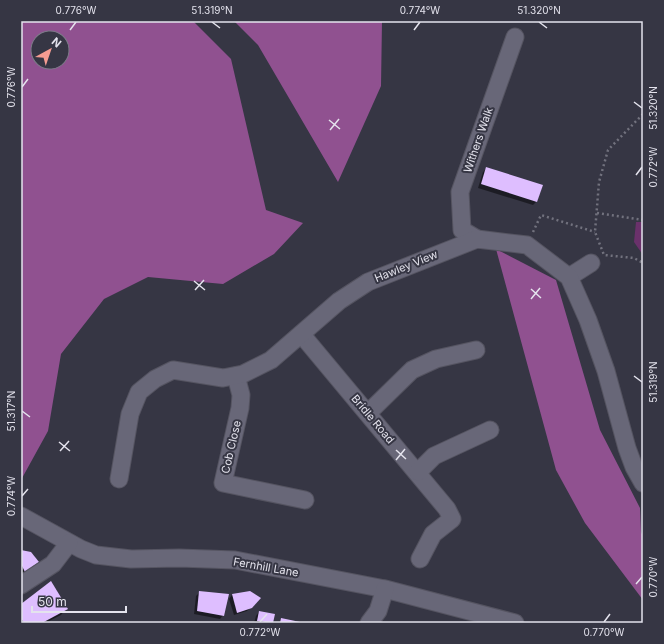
<svg xmlns="http://www.w3.org/2000/svg" width="664" height="644" viewBox="0 0 664 644" font-family="Inter,sans-serif">
  <style>
    .green { fill: #6a316b }
    .forest { fill: #905190; fill-rule: evenodd }
    .shadow { fill: #0007 }
    .building { fill: #debeff }
    .lines { fill: none; stroke-linecap: round; stroke-linejoin: round }
    .minor-casing { stroke: #555461; stroke-width: 19 }
    .path { stroke: #72727e; stroke-width: 2.5; stroke-dasharray: 2 3; stroke-linecap: butt }
    .minor { stroke: #686778; stroke-width: 17 }
    .ticks { fill: none; stroke: #e4e3ed; stroke-width: 1.5 }
    .labels { text-anchor: middle; stroke-width: 4; stroke-linejoin: round; paint-order: stroke }
    .street-label { font-size: 11px; fill: #e4e3ed; stroke: #363644 }
    .neatline { fill: none; stroke: #e4e3ed; stroke-width: 1.5 }
    .ticks-label { font-size: 10px; text-anchor: middle; fill: #e4e3ed }
  </style>
  <rect width="100%" height="100%" fill="#363644"/>
  <path class="green" d="M636 222H643V255L634 242Z"/>
  <g class="forest">
    <path d="M21 21H193L231 59 266 210 303 223 274 254 223 284 148 277 104 299 61 354 48 431 21 480ZM38 38H62V62H38Z"/>
    <path d="M234 21H382L381 86 338 182 258 45Z"/>
    <path d="M496 249 556 280 600 430 640 508 641 532 643 537V600L585 523 556 470Z"/>
  </g>
  <g class="shadow">
    <path d="M487 168 536 202 533 205 478 188 483 172Z"/>
    <path d="M21 551 38 562 21 574Z"/>
    <path d="M200 592 223 615 220 619 194 614 196 596Z"/>
    <path d="M250 592 260 598 247 611 234 615 229 599 232 595Z"/>
    <path d="M21 605 66 609 61 615 45 623H21Z"/>
    <path d="M259 612 274 614 272 623H254L256 616Z"/>
  </g>
  <g class="building">
    <path d="M486 167 543 185 537 202 481 184Z"/>
    <path d="M21 550 31 552 39 562 25 572 21 564Z"/>
    <path d="M51 581 68 609 42 623H24L21 618V604Z"/>
    <path d="M199 591 229 594 224 616 197 611Z"/>
    <path d="M250 591 261 598 252 608 237 613 232 594Z"/>
    <path d="M259 611 275 614 273 623 257 621Z"/>
    <path d="M281 618 300 622V623H280Z"/>
  </g>
  <g class="lines">
    <g class="minor-casing">
      <g id="minor">
        <path d="M477 239 462 230 460 192 515 37"/>
        <path d="M569 277 591 263"/>
        <path d="M302 335 447 509 452 519 433 534 420 559"/>
        <path d="M236 376 241 395 240 408 223 483 305 500"/>
        <path d="M368 413 412 370 436 359 476 350"/>
        <path d="M418 472 434 456 490 430"/>
        <path d="M119 479 130 414 139 392 155 379 173 370 223 378 243 374 271 360 339 301 368 282 477 239 527 245 569 277 588 320 606 371 627 448 634 467 643 483"/>
        <path d="M21 516 81 549 96 555 131 559 179 558 235 560 385 589 515 623"/>
        <path d="M21 585 53 564 69 543"/>
        <path d="M369 623 378 611 385 589"/>
      </g>
    </g>
    <g class="path">
      <path d="M643 114 608 150 599 182 595 232 604 255 634 258 643 263"/>
      <path d="M597 213 643 220"/>
      <path d="M533 232 541 215 595 232"/>
    </g>
    <use href="#minor" class="minor"/>
  </g>
  <path class="ticks" d="M212 22 220 28M539 22 547 28M70 30 76 22M414 30 420 22M22 87 28 79M634 102 642 108M329 120 340 129M330 130 339 119M636 175 642 167M194 281 205 290M531 289 541 298M195 290 204 280M531 299 540 288M634 376 642 382M22 411 30 417M59 442 70 451M396 450 406 459M60 451 69 441M396 460 405 449M22 496 28 489M636 584 642 577M260 622 267 614M604 622 610 614"/>
  <g class="labels">
    <g class="street-label">
      <text transform="translate(478 140) rotate(-71)" y="4">Withers Walk</text>
      <text transform="translate(406 266) rotate(-22)" y="4">Hawley View</text>
      <text transform="translate(373 419) rotate(50)" y="4">Bridle Road</text>
      <text transform="translate(231 447) rotate(-77)" y="4">Cob Close</text>
      <text transform="translate(266 567) rotate(10)" y="4">Fernhill Lane</text>
    </g>
  </g>
  <rect width="664" height="644" fill="none" stroke="#363644" stroke-width="44"/>
  <g transform="translate(50 50) rotate(40)"><circle r="19" fill="#363644" stroke="#7c7b88"/>
  <path d="M0-3L7 15L0 10L-7 15Z" fill="#f59c92"/>
  <text y="-6" font-size="11" font-weight="bold" text-anchor="middle" fill="#e4e3ed">N</text>
  </g>
  <path d="M32 606v6h94v-6" fill="none" stroke="#e4e3ed" stroke-width="2"/>
  <text x="38" y="606" font-size="12" fill="#e4e3ed" stroke="#363644" stroke-width="3" paint-order="stroke">50 m</text>
  <rect x="22" y="22" width="620" height="600" class="neatline"/>
  <g class="ticks-label">
    <text x="76" y="14">0.776°W</text>
    <text x="212" y="14">51.319°N</text>
    <text x="420" y="14">0.774°W</text>
    <text x="539" y="14">51.320°N</text>
    <text transform="translate(11 87) rotate(-90)" y="4">0.776°W</text>
    <text transform="translate(653 108) rotate(-90)" y="4">51.320°N</text>
    <text transform="translate(653 167) rotate(-90)" y="4">0.772°W</text>
    <text transform="translate(653 382) rotate(-90)" y="4">51.319°N</text>
    <text transform="translate(11 411) rotate(-90)" y="4">51.317°N</text>
    <text transform="translate(11 496) rotate(-90)" y="4">0.774°W</text>
    <text transform="translate(653 577) rotate(-90)" y="4">0.770°W</text>
    <text x="260" y="636">0.772°W</text>
    <text x="604" y="636">0.770°W</text>
  </g>
</svg>
